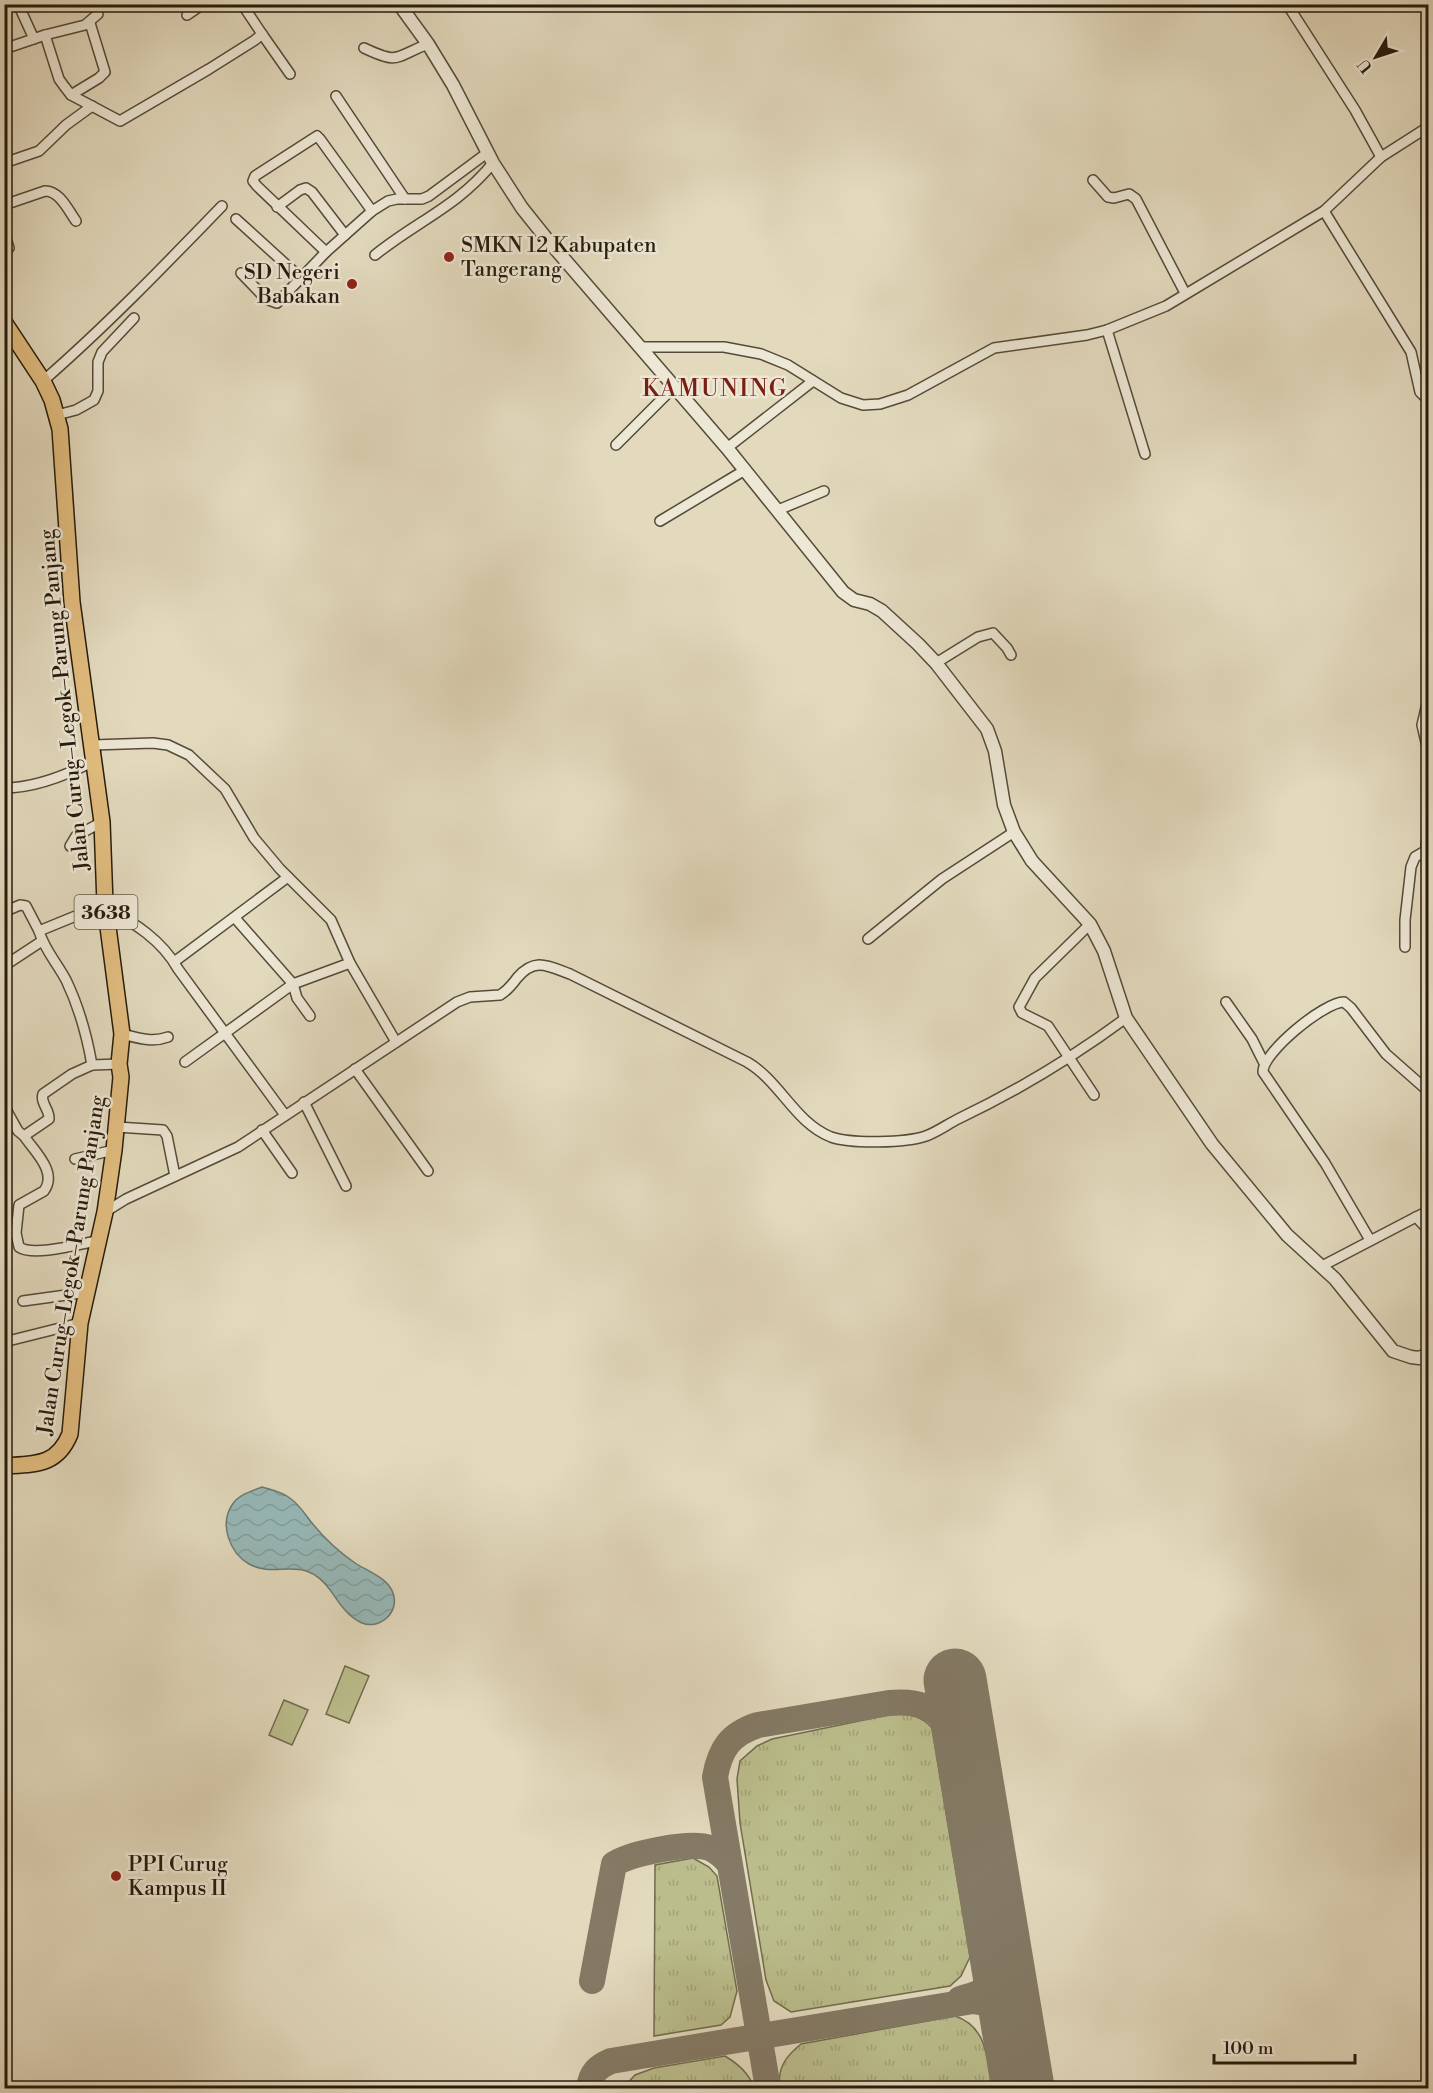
<svg xmlns="http://www.w3.org/2000/svg" width="1433" height="2093" viewBox="0 0 1433 2093" font-family="'Libre Bodoni',serif">
  <style>
    .grass { fill: url(#grass-tufts); stroke: #706c4c; stroke-width: 1.5 }
    .garden { fill: #bbbd8c; stroke: #706c4c; stroke-width: 1.5 }
    .water { fill: url(#water-waves); stroke: #6a7a74; stroke-width: 1.5 }
    .lines { fill: none; stroke-linecap: round; stroke-linejoin: round }
    .taxiway { stroke: #847a65; stroke-width: 26 }
    .runway { stroke: #847a65; stroke-width: 63 }
    .minor-casing { stroke: #554b38; stroke-width: 12 }
    .tertiary-casing { stroke: #554b38; stroke-width: 15 }
    .primary-casing { stroke: #261b0c; stroke-width: 18 }
    .minor { stroke: #ede7d5; stroke-width: 9 }
    .tertiary { stroke: #ede7d5; stroke-width: 12 }
    .primary { stroke: #e2bd7f; stroke-width: 15 }
    .poi-dot { fill: #8f2418; stroke: #ede7d5; stroke-width: 2 }
    .labels { text-anchor: middle; stroke-width: 5; stroke-linejoin: round; paint-order: stroke }
    .shield { fill: #ede7d5; stroke: #625848; stroke-width: 1.5 }
    .shield-label { font-size: 20px; font-weight: bold; fill: #261b0c }
    .poi-label { font-size: 21px; fill: #261b0c; stroke: #ede7d5; text-anchor: start }
    .street-label { font-size: 21px; fill: #261b0c; stroke: #ede7d5 }
    .quarter-label { font-size: 24px; letter-spacing: 1.5px; fill: #7a1f14; stroke: #ede7d5 }
  </style>
  <defs>
    <pattern id="grass-tufts" width="24" height="20" patternUnits="userSpaceOnUse" patternTransform="scale(1.5)"><rect width="24" height="20" fill="#bbbd8c"/><path d="M3 7l-1-3M5 7V3M7 7l1-3M15 17l-1-3M17 17v-4M19 17l1-3" fill="none" stroke="#a1a278"/></pattern>
    <pattern id="water-waves" width="16" height="10" patternUnits="userSpaceOnUse" patternTransform="scale(1.5)"><rect width="16" height="10" fill="#97b9b9"/><path d="M0 5q4-4 8 0t8 0" fill="none" stroke="#829e9e"/></pattern>
  </defs>
  <rect width="100%" height="100%" fill="#e3dabe"/>
  <filter id="stains"><feTurbulence type="fractalNoise" baseFrequency=".00333" numOctaves="4"/><feColorMatrix values="0 0 0 0 .2 0 0 0 0 .09 0 0 0 0 .02 0 0 0 .5 -.17"/></filter>
  <radialGradient id="worn" r=".72"><stop offset=".6" stop-color="#630" stop-opacity="0"/><stop offset="1" stop-color="#630" stop-opacity=".3"/></radialGradient>
  <g class="grass">
    <path d="M898 1713C912 1715 923 1717 932 1728L970 1957 961 1976 950 1986 791 2012 774 2001 766 1980 740 1823 737 1779 740 1761 757 1746 772 1739Z"/>
    <path d="M693 1858 709 1867 717 1876 737 1991 730 2017 721 2025 654 2036 655 1865Z"/>
    <path d="M955 2016C988 2027 987 2060 992 2088H780C777 2068 786 2056 801 2044Z"/>
    <path d="M725 2056C738 2064 749 2073 754 2088H623L635 2075 654 2068Z"/>
  </g>
  <g class="garden">
    <path d="M345 1666 369 1676 349 1723 326 1714Z"/>
    <path d="M284 1700 308 1710 292 1745 269 1735Z"/>
  </g>
  <path class="water" d="M262 1487C272 1490 283 1492 291 1499 300 1505 305 1515 312 1523 324 1538 339 1552 355 1563 367 1571 388 1578 393 1593 400 1612 380 1630 362 1623 348 1617 339 1603 331 1591 303 1552 278 1580 249 1564 230 1553 219 1525 232 1505 238 1495 251 1491 262 1487Z"/>
  <g class="lines">
    <g class="taxiway">
      <path d="M592 1981 614 1864C632 1853 690 1841 710 1848 718 1852 723 1856 728 1862"/>
      <path d="M960 1999C992 1990 1001 1986 1000 1951"/>
      <path d="M589 2088C591 2073 597 2067 611 2061L973 2001C1006 2004 1009 2024 1017 2053"/>
      <path d="M768 2088 715 1777C720 1749 730 1734 758 1725L889 1703C901 1702 915 1702 926 1707 953 1718 965 1750 971 1776"/>
    </g>
    <path class="runway" d="M955 1680 1023 2088"/>
    <g class="minor-casing">
      <g id="minor">
        <path d="M18 4 34 39"/>
        <path d="M1287 4 1355 110 1381 157"/>
        <path d="M187 15 203 4"/>
        <path d="M262 34 290 74"/>
        <path d="M45 35 85 25 98 14"/>
        <path d="M364 48C400 65 394 57 428 44"/>
        <path d="M4 49 45 35 59 79 64 86 71 95 120 121 209 69 255 40 262 34 242 4"/>
        <path d="M71 95 99 78 105 72 90 23"/>
        <path d="M336 96 405 199"/>
        <path d="M4 163 39 151 66 125 92 106"/>
        <path d="M1093 180 1108 197 1114 198 1129 194 1136 199 1185 293"/>
        <path d="M4 205 45 191C60 191 68 210 76 221"/>
        <path d="M277 207 300 190 306 188 312 192 345 235"/>
        <path d="M1324 211 1411 352 1420 392 1428 400"/>
        <path d="M236 219 302 279"/>
        <path d="M4 232 9 248"/>
        <path d="M326 252 257 186 253 181 255 176 317 136 320 139 372 211"/>
        <path d="M375 255C417 221 457 207 493 163"/>
        <path d="M241 273 266 299 277 303 326 252 372 211 388 201 397 199H422L429 196 487 153"/>
        <path d="M1107 330 1145 454"/>
        <path d="M641 347H724L761 354 788 365 841 398 863 405 880 404 908 395 994 348 1087 335 1107 330 1166 306 1324 211 1381 157 1428 127"/>
        <path d="M43 381C106 326 164 266 222 206"/>
        <path d="M57 415 76 410 94 400 98 391V362L102 352 134 318"/>
        <path d="M616 445 674 387"/>
        <path d="M727 448 813 381"/>
        <path d="M778 510 824 491"/>
        <path d="M660 521 745 470"/>
        <path d="M936 663 978 637 993 633 1007 648 1011 655"/>
        <path d="M1428 699 1422 725 1428 751"/>
        <path d="M93 745 153 743 168 745 189 755 225 789 254 838 280 869 331 920 350 963 396 1042"/>
        <path d="M4 788C35 788 67 775 94 761"/>
        <path d="M1428 830 1426 845 1428 852"/>
        <path d="M70 846 76 836 102 822"/>
        <path d="M106 907C134 923 162 940 178 969L285 1115"/>
        <path d="M4 912 20 905 26 906 39 931"/>
        <path d="M235 918 293 984 297 998 310 1016"/>
        <path d="M1090 924 1035 978 1019 1007 1022 1013 1048 1026 1094 1095"/>
        <path d="M868 939 942 879 1014 832"/>
        <path d="M1405 947V920L1411 867 1415 857 1427 850"/>
        <path d="M174 962 288 877"/>
        <path d="M4 966 42 941"/>
        <path d="M1226 1002 1252 1039 1264 1063"/>
        <path d="M122 1034C138 1038 152 1043 168 1037"/>
        <path d="M185 1062 293 984 350 963"/>
        <path d="M92 1065 119 1064"/>
        <path d="M355 1069 428 1171"/>
        <path d="M304 1102 346 1186"/>
        <path d="M4 1106 18 1131 24 1136 49 1119C50 1110 40 1103 43 1094L72 1074 92 1065C87 1036 79 1007 66 980 57 963 44 949 39 931L105 904"/>
        <path d="M117 1127 163 1130 167 1136 175 1176"/>
        <path d="M262 1130 292 1173"/>
        <path d="M24 1136C34 1151 58 1172 44 1191L19 1205 16 1233 19 1247C33 1257 80 1244 97 1241"/>
        <path d="M75 1159 114 1150"/>
        <path d="M1428 1211 1416 1217 1428 1230"/>
        <path d="M105 1212 126 1199 238 1147 457 1002 470 997 500 995C507 991 512 985 517 978 535 957 548 966 570 974L747 1062C780 1081 795 1123 831 1137 851 1144 906 1143 926 1136 937 1132 948 1124 958 1119 1019 1090 1072 1058 1126 1018"/>
        <path d="M1370 1240 1325 1163 1263 1072C1262 1053 1324 1002 1344 1002L1351 1008 1386 1054 1428 1091"/>
        <path d="M1322 1266 1416 1217"/>
        <path d="M23 1301 88 1292"/>
        <path d="M4 1342 80 1323"/>
      </g>
    </g>
    <g class="tertiary-casing">
      <path id="tertiary" d="M399 4 428 44 453 85 493 163 522 208 546 238 727 448 843 592 854 600 870 604 882 611 918 644 936 663 987 729 995 751 1004 805 1014 832 1032 861 1090 924 1104 951 1126 1018 1212 1144 1287 1235 1335 1279 1393 1351 1411 1357 1419 1358 1428 1354"/>
    </g>
    <g class="primary-casing">
      <path id="primary" d="M4 322 43 381 52 400 60 429 72 602 102 822 105 904 122 1034 119 1064 121 1077 114 1150 105 1212 80 1323 70 1434C57 1466 35 1464 4 1466"/>
    </g>
    <use href="#minor" class="minor"/>
    <use href="#tertiary" class="tertiary"/>
    <use href="#primary" class="primary"/>
  </g>
  <g class="poi-dot">
    <circle cx="449" cy="257" r="6"/>
    <circle cx="352" cy="284" r="6"/>
    <circle cx="116" cy="1876" r="6"/>
  </g>
  <g class="labels">
    <rect class="shield" x="74.5" y="895" width="63" height="34" rx="4.5"/>
    <g class="shield-label">
      <text x="106" y="919">3638</text>
    </g>
    <g class="poi-label">
      <text x="461" y="252">SMKN 12 Kabupaten<tspan x="461" dy="24">Tangerang</tspan></text>
      <text x="340" y="279" text-anchor="end">SD Negeri<tspan x="340" dy="24">Babakan</tspan></text>
      <text x="128" y="1871">PPI Curug<tspan x="128" dy="24">Kampus II</tspan></text>
    </g>
    <g class="street-label">
      <text transform="translate(64 700) rotate(-96)" y="7">Jalan Curug–Legok–Parung Panjang</text>
      <text transform="translate(71 1265) rotate(-81)" y="7">Jalan Curug–Legok–Parung Panjang</text>
    </g>
    <g class="quarter-label">
      <text x="715" y="396">KAMUNING</text>
    </g>
  </g>
  <rect width="1433" height="2093" fill="none" stroke="#e3dabe" stroke-width="24"/>
  <rect x="6" y="6" width="1421" height="2081" fill="none" stroke="#261b0c" stroke-width="3"/>
  <rect x="12" y="12" width="1409" height="2069" fill="none" stroke="#261b0c" stroke-width="1.5"/>
  <g transform="translate(1376 57) rotate(231)" stroke="#ede7d5" stroke-width="4.5" paint-order="stroke">
  <path d="M0-4.5L10 22L0 15L-10 22Z" fill="#261b0c"/>
  <text y="-9" font-size="16" font-weight="bold" text-anchor="middle" fill="#261b0c">U</text>
  </g>
  <path d="M1214 2054v9h141v-9" fill="none" stroke="#261b0c" stroke-width="3"/>
  <text x="1223" y="2054" font-size="18" fill="#261b0c" stroke="#ede7d5" stroke-width="4.5" paint-order="stroke">100 m</text>
  <rect width="100%" height="100%" filter="url(#stains)"/>
  <rect width="100%" height="100%" fill="url(#worn)"/>
</svg>
